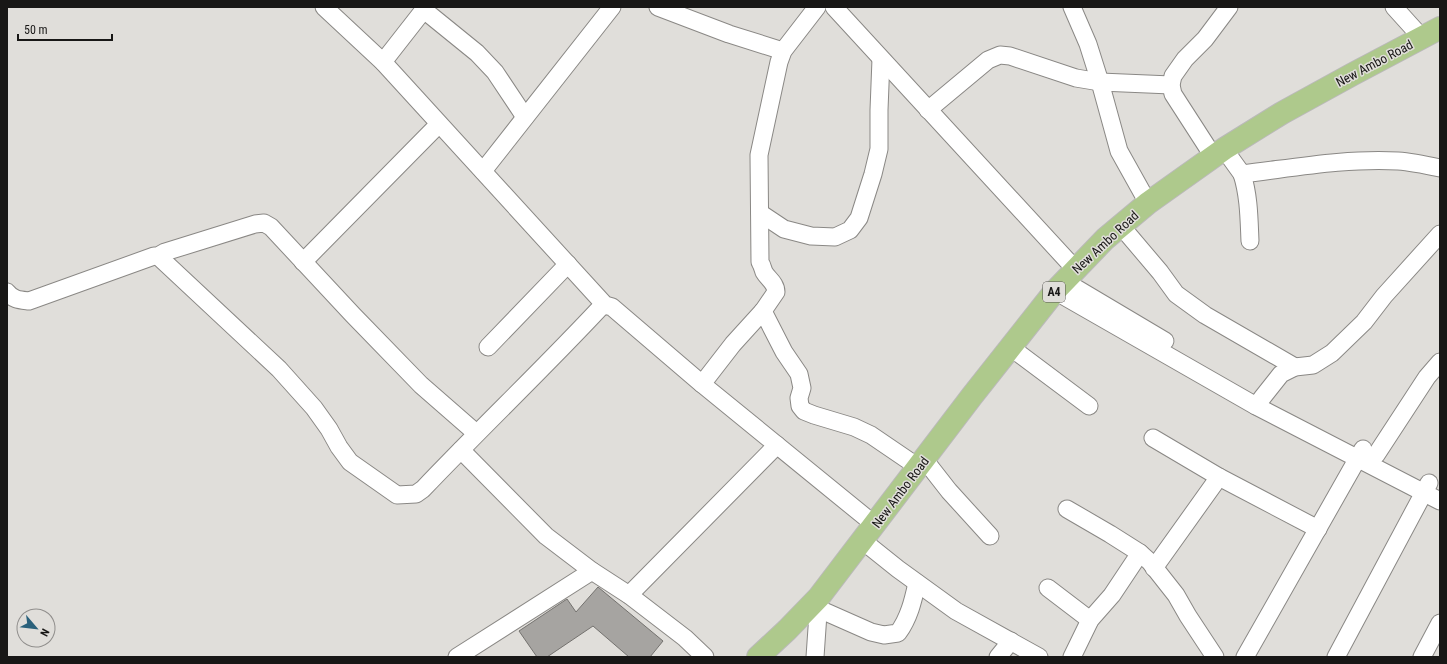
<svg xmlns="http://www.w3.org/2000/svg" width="1447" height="664" viewBox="0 0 1447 664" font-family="'Roboto Condensed',sans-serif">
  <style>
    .building { fill: #a6a4a1; stroke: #74726f }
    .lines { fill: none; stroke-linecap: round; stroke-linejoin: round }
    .minor-casing { stroke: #8a8885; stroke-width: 19 }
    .major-casing { stroke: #bab9b9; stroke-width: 24 }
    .minor { stroke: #fff; stroke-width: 17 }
    .major { stroke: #aec98c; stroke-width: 22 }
    .labels { text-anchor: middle; stroke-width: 3; stroke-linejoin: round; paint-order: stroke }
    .shield { fill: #e0deda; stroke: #545351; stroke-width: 1 }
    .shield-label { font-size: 12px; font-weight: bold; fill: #181716 }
    .street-label { font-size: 13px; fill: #181716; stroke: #e0deda }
  </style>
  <rect width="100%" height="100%" fill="#e0deda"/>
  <path class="building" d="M598 587 663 641 650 657H629L593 626 547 657H537L519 631 567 599 576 612Z"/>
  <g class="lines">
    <g class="minor-casing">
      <g id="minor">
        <path d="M324 7 383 62 605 305 612 307 702 384 875 525"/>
        <path d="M658 7 729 34 783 51"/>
        <path d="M834 7 1076 270"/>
        <path d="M1072 7 1088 44 1100 82 1119 151 1148 203"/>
        <path d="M1394 7 1422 38"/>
        <path d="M424 10 477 53 495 72 525 117"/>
        <path d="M383 62 426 7"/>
        <path d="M928 110 988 60 1000 55 1010 56 1076 78 1100 82 1171 85"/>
        <path d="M1224 149 1242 174C1293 168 1346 158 1398 161 1412 162 1426 165 1440 168"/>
        <path d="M1213 156 1173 94 1171 85 1173 76 1185 59 1205 39 1229 7"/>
        <path d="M483 171 612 7"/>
        <path d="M1242 174C1249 196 1249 219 1250 241"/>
        <path d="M760 213 784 229 811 236 835 237 850 230 859 218 873 174 879 149V110L881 59"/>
        <path d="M1121 226 1160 272 1176 294 1205 315 1295 367"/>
        <path d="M158 256 279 369 314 408 329 429 339 447 350 462 397 495 416 494 423 489C481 428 542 370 600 308L605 305"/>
        <path d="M303 262 439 124"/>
        <path d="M1064 281 1165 341"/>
        <path d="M1055 291 1256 406 1440 501"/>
        <path d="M7 292C13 300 20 300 29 301L154 256H158L165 252 255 224 264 223 271 227 353 315 421 385 476 433"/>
        <path d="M763 311 784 352 799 374 802 388 799 398 800 406 804 411 814 415 854 427 871 435 918 467"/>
        <path d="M488 347 568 264"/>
        <path d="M1010 347 1089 406"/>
        <path d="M702 384 733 344 763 311 776 292C776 283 768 279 764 272 763 269 762 265 760 262L759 155 779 62 783 51 817 7"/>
        <path d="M1256 406 1262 398 1281 374 1295 367 1313 365 1332 353 1364 322 1384 296 1440 234"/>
        <path d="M1153 438 1219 477 1318 529"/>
        <path d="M461 450 546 536 592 571 629 595 685 638 705 657"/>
        <path d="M1376 455 1427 377 1440 362"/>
        <path d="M924 459 949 491 990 536"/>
        <path d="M1067 509 1110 534 1140 553 1150 562 1176 595 1188 616 1215 657"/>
        <path d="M863 541 898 569 956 611 1039 657"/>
        <path d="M1154 568 1219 477"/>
        <path d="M1048 588 1090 620"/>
        <path d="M629 595 777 445"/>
        <path d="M819 609 871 632 884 635 898 633C909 618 913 601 917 583"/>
        <path d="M457 657 592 571"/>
        <path d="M815 657 819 599"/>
        <path d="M998 657 1011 641"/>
        <path d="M1072 657 1090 620 1112 595 1140 553"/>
        <path d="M1245 657 1363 449"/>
        <path d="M1336 657 1429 483"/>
        <path d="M1422 657 1440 623"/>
      </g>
    </g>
    <g class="major-casing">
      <path id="major" d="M758 657 787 630 819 597 972 396 1055 291 1105 239 1148 203 1224 149 1282 113 1353 74 1440 28"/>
    </g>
    <use href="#minor" class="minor"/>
    <use href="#major" class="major"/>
  </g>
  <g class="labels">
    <rect class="shield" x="1043" y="282" width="22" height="20" rx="3"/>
    <g class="shield-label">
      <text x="1054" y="296">A4</text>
    </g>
    <g class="street-label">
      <text transform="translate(1374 63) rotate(-28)" y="5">New Ambo Road</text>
      <text transform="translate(1105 242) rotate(-43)" y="5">New Ambo Road</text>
      <text transform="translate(900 492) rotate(-53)" y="5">New Ambo Road</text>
    </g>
  </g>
  <rect width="1447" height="664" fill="none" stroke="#181716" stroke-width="16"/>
  <g transform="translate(36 628) rotate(118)"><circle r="19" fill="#e0deda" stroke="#908e8c"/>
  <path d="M0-3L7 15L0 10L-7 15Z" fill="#2a617b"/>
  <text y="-6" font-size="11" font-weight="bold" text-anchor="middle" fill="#181716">N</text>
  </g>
  <path d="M18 34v6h94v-6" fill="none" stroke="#181716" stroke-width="2"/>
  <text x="24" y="34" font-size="12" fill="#181716" stroke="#e0deda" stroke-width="3" paint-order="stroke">50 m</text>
</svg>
